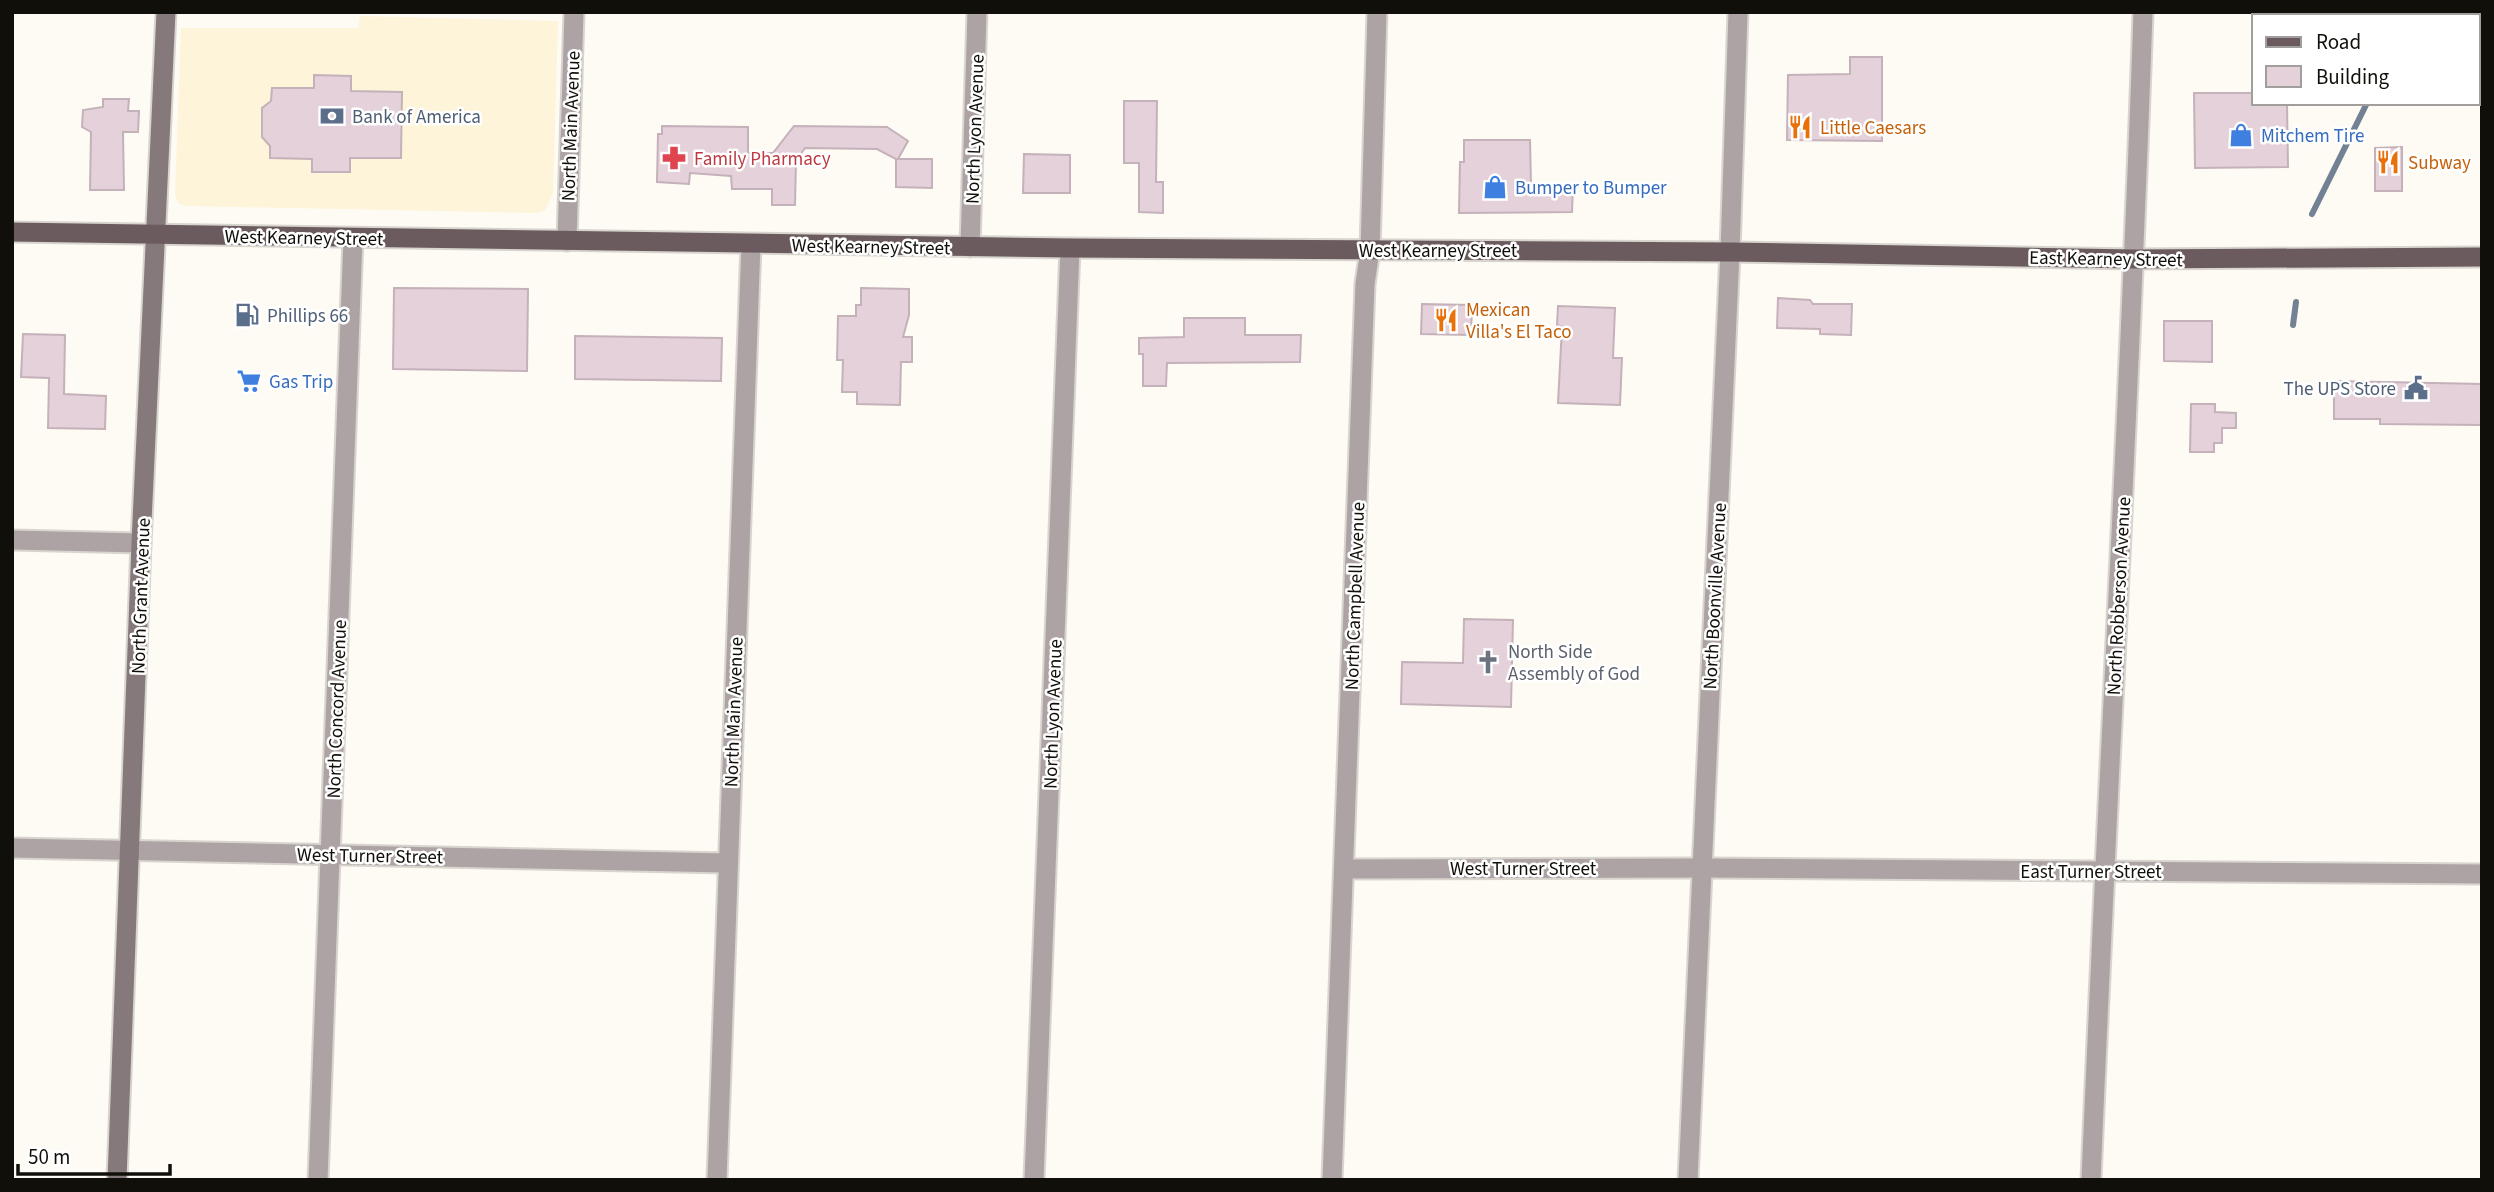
<svg xmlns="http://www.w3.org/2000/svg" width="2494" height="1192" viewBox="0 0 2494 1192" font-family="'Source Sans 3',sans-serif">
  <style>
    .built { fill: #fef4da }
    .lines { fill: none; stroke-linecap: round; stroke-linejoin: round }
    .stream { stroke: #728194; stroke-width: 6 }
    .building { fill: #e5d1d9; stroke: #c4b1b9; stroke-width: 2 }
    .minor-casing { stroke: #d8d5ce; stroke-width: 23 }
    .secondary-casing { stroke: #d8d5ce; stroke-width: 23 }
    .primary-casing { stroke: #d8d5ce; stroke-width: 23 }
    .minor { stroke: #ada3a5; stroke-width: 19 }
    .secondary { stroke: #86797c; stroke-width: 19 }
    .primary { stroke: #6b5b5e; stroke-width: 19 }
    .labels { text-anchor: middle; stroke-width: 5; stroke-linejoin: round; paint-order: stroke }
    .service-label { font-size: 19px; fill: #4e5e75; stroke: #fff; text-anchor: start }
    .street-label { font-size: 19px; fill: #110f09; stroke: #fff }
    .food-label { font-size: 19px; fill: #c56008; stroke: #fff; text-anchor: start }
    .shop-label { font-size: 19px; fill: #366cbe; stroke: #fff; text-anchor: start }
    .health-label { font-size: 19px; fill: #be3a42; stroke: #fff; text-anchor: start }
    .worship-label { font-size: 19px; fill: #5b616d; stroke: #fff; text-anchor: start }
  </style>
  <rect width="100%" height="100%" fill="#fefbf4"/>
  <path class="built" d="M360 16 558 21 553 194 545 210 538 213 187 206 178 203 175 194 181 28H358Z"/>
  <g class="lines">
    <g class="stream">
      <path d="M2411 16 2413 12"/>
      <path d="M2312 214 2367 103"/>
      <path d="M2293 325 2296 302"/>
    </g>
  </g>
  <g class="building">
    <path d="M1850 57H1882V141L1787 140 1788 75 1850 74Z"/>
    <path d="M314 75 351 76V91L402 92 401 158H350V172H312V159L270 158V146L262 137V108L271 101 272 88H314Z"/>
    <path d="M2194 93H2254V103H2287L2288 167 2195 168Z"/>
    <path d="M103 99H129L128 111H139L138 132H123L124 190H90L91 132 82 127 83 110 103 107Z"/>
    <path d="M1124 101H1157L1156 182H1163V213L1139 212V163H1124Z"/>
    <path d="M662 126 748 127V153H773L794 126 887 127 908 141 898 159H932V188L896 187V159L877 149 805 148 796 161 795 205H772V189H732L731 176 690 173 689 184 657 182 658 134H662Z"/>
    <path d="M1464 140H1530L1531 185 1573 186 1572 212 1459 213 1460 162H1464Z"/>
    <path d="M2402 147V191H2375V148Z"/>
    <path d="M1024 154 1070 155V193H1023Z"/>
    <path d="M394 288 528 289 527 371 393 369Z"/>
    <path d="M861 288 909 289V315L903 337H912V362H901L900 405 857 404V392H842L843 360H837L838 316H856V305H861Z"/>
    <path d="M1778 298 1810 300 1813 304H1852L1851 335 1820 334V329L1777 328Z"/>
    <path d="M1422 304 1472 305 1471 335 1421 334Z"/>
    <path d="M1558 306 1615 308 1613 358H1622L1620 405 1558 403 1562 327 1557 325Z"/>
    <path d="M1184 318H1245V335H1301L1300 362 1167 363 1166 386H1143V354H1139V338L1184 337Z"/>
    <path d="M2164 321H2212V362L2164 361Z"/>
    <path d="M23 334 65 335 64 394 106 396 105 429 48 428 49 378 21 377Z"/>
    <path d="M575 336 722 338 721 381 575 379Z"/>
    <path d="M2334 381 2482 384V425L2380 424V419H2334Z"/>
    <path d="M2191 404H2215V412L2236 413V428H2222V443H2214V452H2190Z"/>
    <path d="M1464 619 1513 620 1511 707 1401 704 1402 662 1463 663Z"/>
  </g>
  <g class="lines">
    <g class="minor-casing">
      <g id="minor">
        <path d="M567 241 574 12"/>
        <path d="M970 247 977 12"/>
        <path d="M12 540 141 543"/>
        <path d="M12 848 727 863"/>
        <path d="M1344 869 1701 868 2482 874"/>
        <path d="M318 1180 353 238"/>
        <path d="M717 1180 751 244"/>
        <path d="M1034 1180 1070 248"/>
        <path d="M1332 1180 1365 284 1370 250 1377 12"/>
        <path d="M1688 1180 1730 252 1738 12"/>
        <path d="M2091 1180C2107 790 2130 402 2143 12"/>
      </g>
    </g>
    <g class="secondary-casing">
      <path id="secondary" d="M117 1180 141 543 166 12"/>
    </g>
    <g class="primary-casing">
      <path id="primary" d="M12 232 1070 248 1730 252 2134 259 2482 257"/>
    </g>
    <use href="#minor" class="minor"/>
    <use href="#secondary" class="secondary"/>
    <use href="#primary" class="primary"/>
  </g>
  <defs>
    <g id="bank-bare" transform="scale(1.89)"><path d="M-6-4H6V4H-6ZM0-2.3a2.3 2.3 0 1 0 0 4.6a2.3 2.3 0 1 0 0-4.6Z" fill="#5c6f8a" stroke="#fff" stroke-width="2.5" paint-order="stroke"/></g>
    <g id="restaurant-bare" transform="scale(1.89)"><path d="M-5-6h1v4h1v-4h1v4h1v-4h1v5L-1.5 .5V6h-2V.5L-5-1ZM5-6V6H3V1.5H1.5Q1.5-4 5-6Z" fill="#e8710a" stroke="#fff" stroke-width="2.5" paint-order="stroke"/></g>
    <g id="shop-bare" transform="scale(1.89)"><path d="M-5-2.5h2.3a2.7 3.5 0 0 1 5.4 0H5L5.5 6h-11ZM-1.5-2.5h3a1.5 2.3 0 0 0-3 0Z" fill="#3f7fe0" stroke="#fff" stroke-width="2.5" paint-order="stroke"/></g>
    <g id="pharmacy-bare" transform="scale(1.89)"><path d="M-2-6h4v4h4v4h-4v4h-4v-4h-4v-4h4Z" fill="#e0444e" stroke="#fff" stroke-width="2.5" paint-order="stroke"/></g>
    <g id="fuel-bare" transform="scale(1.89)"><path d="M-5.5-6h7V0h2V4h1.3V-2.5L3-4.5l.8-.8L6-3V5H2.5V1h-1V6h-7ZM-4.2-4.7v3.2H.2V-4.7Z" fill="#5c6f8a" stroke="#fff" stroke-width="2.5" paint-order="stroke"/></g>
    <g id="supermarket-bare" transform="scale(1.89)"><path d="M-6-5.5h2.5l.6 2H6L4.5 2H-2.5L-4.4-4H-6ZM-1.5 3.2a1.3 1.3 0 1 0 .1 0ZM3 3.2a1.3 1.3 0 1 0 .1 0Z" fill="#3f7fe0" stroke="#fff" stroke-width="2.5" paint-order="stroke"/></g>
    <g id="civic-bare" transform="scale(1.89)"><path d="M-.6-6.5H3V-4.5H.6V-3L4-1V1h2V6H-6V1h2V-1L-.6-3ZM-1.2 2.5V6h2.4V2.5Z" fill="#5c6f8a" stroke="#fff" stroke-width="2.5" paint-order="stroke"/></g>
    <g id="church-bare" transform="scale(1.89)"><path d="M-1.2-6h2.4v3.5h3.3v2.4h-3.3V6h-2.4V-.1h-3.3v-2.4h3.3Z" fill="#6b7280" stroke="#fff" stroke-width="2.5" paint-order="stroke"/></g>
  </defs>
  <g fill-rule="evenodd">
    <use href="#bank-bare" x="332" y="116"/>
    <use href="#restaurant-bare" x="1800" y="127"/>
    <use href="#shop-bare" x="2241" y="135"/>
    <use href="#pharmacy-bare" x="674" y="158"/>
    <use href="#restaurant-bare" x="2388" y="162"/>
    <use href="#shop-bare" x="1495" y="187"/>
    <use href="#fuel-bare" x="247" y="315"/>
    <use href="#restaurant-bare" x="1446" y="320"/>
    <use href="#supermarket-bare" x="249" y="381"/>
    <use href="#civic-bare" x="2416" y="388"/>
    <use href="#church-bare" x="1488" y="662"/>
  </g>
  <g class="labels">
    <g class="service-label">
      <text x="352" y="123">Bank of America</text>
      <text x="267" y="322">Phillips 66</text>
      <text x="2396" y="395" text-anchor="end">The UPS Store</text>
    </g>
    <g class="street-label">
      <text transform="translate(570 126) rotate(-88)" y="7">North Main Avenue</text>
      <text transform="translate(974 129) rotate(-88)" y="7">North Lyon Avenue</text>
      <text transform="translate(304 237) rotate(1)" y="7">West Kearney Street</text>
      <text transform="translate(871 246) rotate(1)" y="7">West Kearney Street</text>
      <text x="1438" y="257">West Kearney Street</text>
      <text transform="translate(2106 258) rotate(1)" y="7">East Kearney Street</text>
      <text transform="translate(140 596) rotate(-88)" y="7">North Grant Avenue</text>
      <text transform="translate(1354 596) rotate(-88)" y="7">North Campbell Avenue</text>
      <text transform="translate(1714 596) rotate(-87)" y="7">North Boonville Avenue</text>
      <text transform="translate(2118 596) rotate(-87)" y="7">North Robberson Avenue</text>
      <text transform="translate(336 709) rotate(-88)" y="7">North Concord Avenue</text>
      <text transform="translate(733 712) rotate(-88)" y="7">North Main Avenue</text>
      <text transform="translate(1052 714) rotate(-88)" y="7">North Lyon Avenue</text>
      <text transform="translate(370 855) rotate(1)" y="7">West Turner Street</text>
      <text x="1523" y="875">West Turner Street</text>
      <text x="2091" y="878">East Turner Street</text>
    </g>
    <g class="food-label">
      <text x="1820" y="134">Little Caesars</text>
      <text x="2408" y="169">Subway</text>
      <text x="1466" y="316">Mexican<tspan x="1466" dy="22">Villa's El Taco</tspan></text>
    </g>
    <g class="shop-label">
      <text x="2261" y="142">Mitchem Tire</text>
      <text x="1515" y="194">Bumper to Bumper</text>
      <text x="269" y="388">Gas Trip</text>
    </g>
    <g class="health-label">
      <text x="694" y="165">Family Pharmacy</text>
    </g>
    <g class="worship-label">
      <text x="1508" y="658">North Side<tspan x="1508" dy="22">Assembly of God</tspan></text>
    </g>
  </g>
  <rect width="2494" height="1192" fill="none" stroke="#110f09" stroke-width="28"/>
  <rect x="2252" y="14" width="228" height="91" fill="#ffffff" stroke="#a09f9d" stroke-width="2"/>
  <rect x="2266" y="37" width="35" height="10" fill="#6b5b5e" stroke="#a09f9d" stroke-width="2"/>
  <text x="2316" y="49" font-size="21" fill="#110f09">Road</text>
  <rect x="2266" y="66" width="35" height="21" fill="#e5d1d9" stroke="#a09f9d" stroke-width="2"/>
  <text x="2316" y="84" font-size="21" fill="#110f09">Building</text>
  <path d="M18 1164v10h152v-10" fill="none" stroke="#110f09" stroke-width="3.5"/>
  <text x="28" y="1164" font-size="21" fill="#110f09" stroke="#ffffff" stroke-width="5" paint-order="stroke">50 m</text>
</svg>
